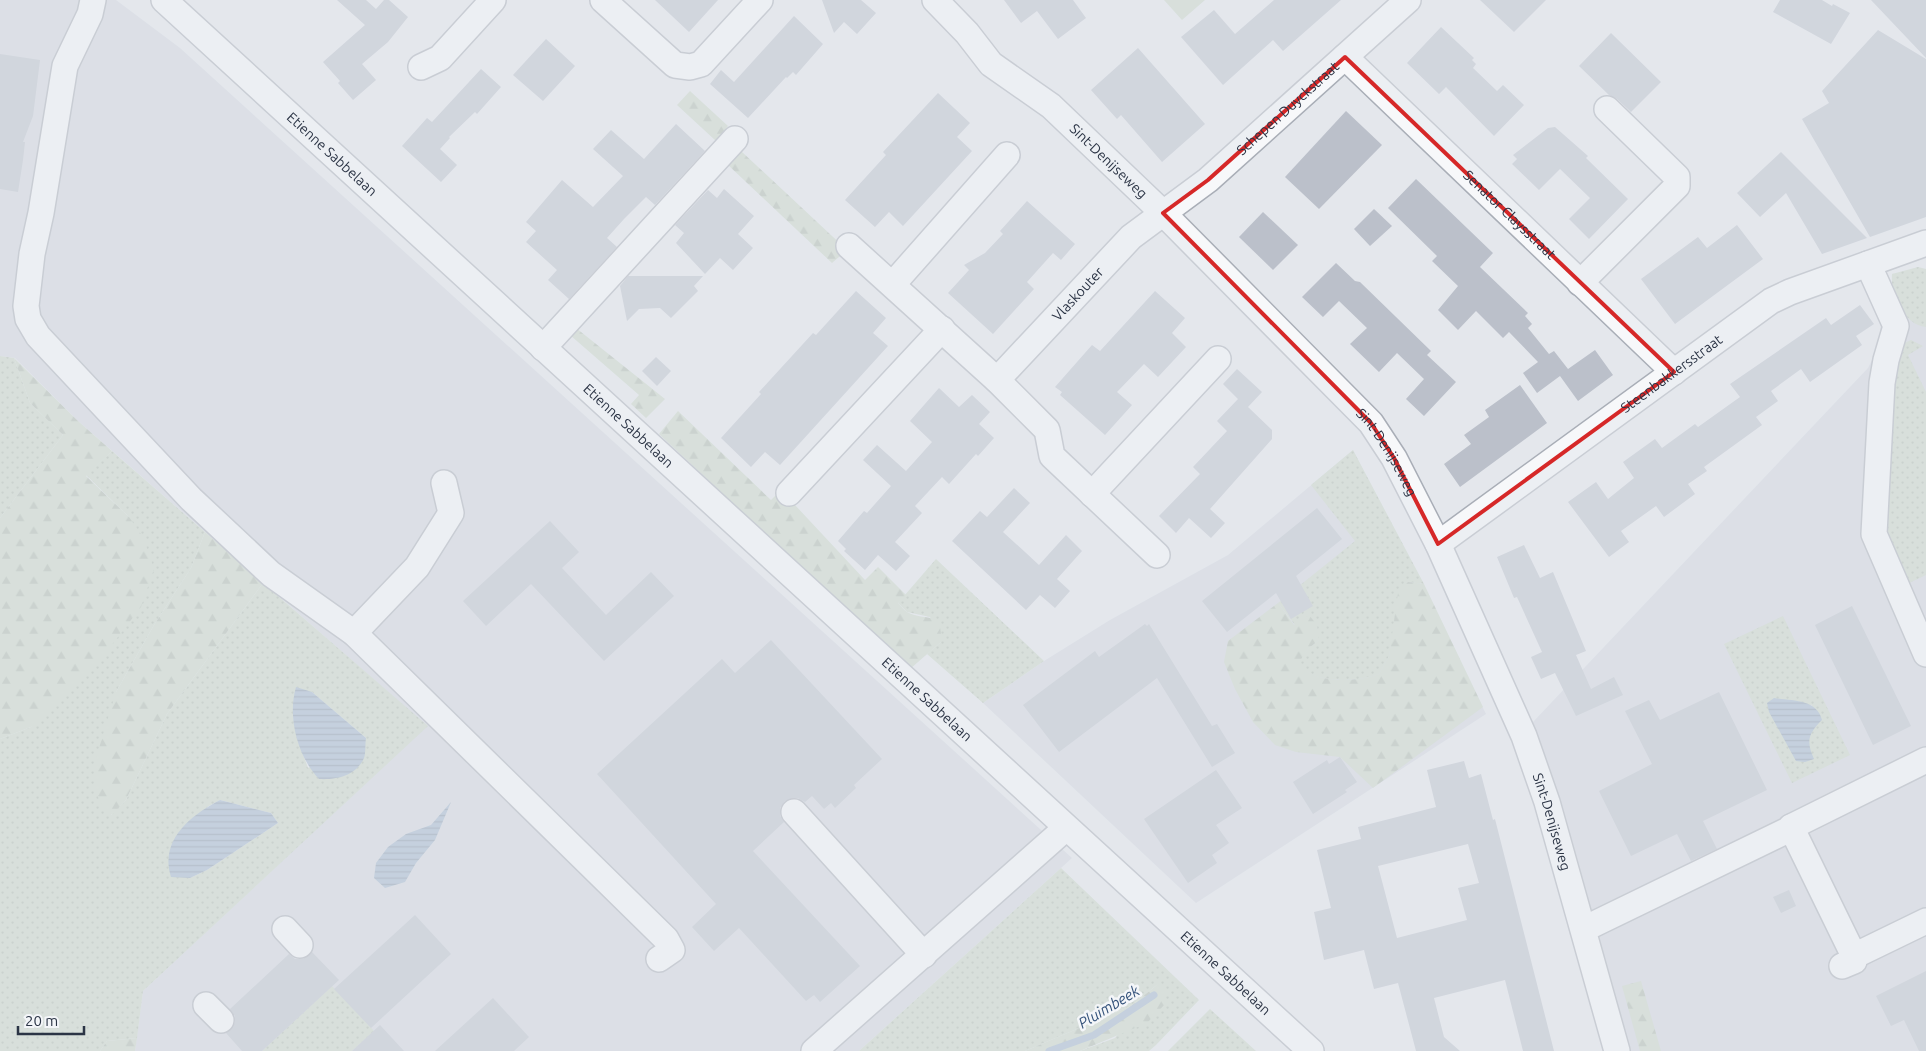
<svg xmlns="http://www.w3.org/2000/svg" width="1926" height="1051" viewBox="0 0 1926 1051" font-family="Ubuntu,sans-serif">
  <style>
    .built { fill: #d2d6de }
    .grass { fill: url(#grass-dots); fill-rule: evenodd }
    .forest { fill: url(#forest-firs) }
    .park { fill: #c9d6c5 }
    .water { fill: url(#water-rules) }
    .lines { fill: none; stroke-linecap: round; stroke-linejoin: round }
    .stream { stroke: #9fb4cc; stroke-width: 7 }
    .building { fill: #bbc0ca; fill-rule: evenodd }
    .minor-casing { stroke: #a9aeb7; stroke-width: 28 }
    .minor { stroke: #f7f8fa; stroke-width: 25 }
    .marked { fill: none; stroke: #d62828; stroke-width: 4; stroke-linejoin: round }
    .labels { text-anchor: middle; stroke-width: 5; stroke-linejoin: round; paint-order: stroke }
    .street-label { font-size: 14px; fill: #2b3445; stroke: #f4f6f9 }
    .water-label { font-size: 15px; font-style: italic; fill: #34527a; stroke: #f4f6f9 }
  </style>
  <defs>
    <pattern id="grass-dots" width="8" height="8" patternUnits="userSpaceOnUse" patternTransform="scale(1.25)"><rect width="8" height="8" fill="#c9d6c5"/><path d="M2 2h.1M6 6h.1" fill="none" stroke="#adb8ab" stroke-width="1.8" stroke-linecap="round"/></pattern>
    <pattern id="forest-firs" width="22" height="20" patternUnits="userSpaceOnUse" patternTransform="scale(1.25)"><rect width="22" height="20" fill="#c9d6c5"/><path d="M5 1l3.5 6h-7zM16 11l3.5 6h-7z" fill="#adb8ab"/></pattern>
    <pattern id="water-rules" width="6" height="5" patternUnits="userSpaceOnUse" patternTransform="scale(1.25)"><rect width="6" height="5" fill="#9fb4cc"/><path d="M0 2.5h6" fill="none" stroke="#8293a7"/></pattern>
  </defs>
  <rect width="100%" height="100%" fill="#e4e7ec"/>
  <g class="built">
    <path d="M0 0H116L180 48 1072 858 859 1051H135L143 991 427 726 78 421 15 358 0 356Z"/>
    <path d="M1926 273V1051H1622L1533 722 1868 368 1879 346 1882 311 1889 285Z"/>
    <path d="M1353 450 1486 714 1196 903 983 703 1044 661 1110 620 1228 555Z"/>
  </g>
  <g class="grass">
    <path d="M1918 267 1926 269V327C1904 325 1890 295 1892 274Z"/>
    <path d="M1911 340 1923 346 1908 355 1926 392V575L1907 584 1881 523 1896 347Z"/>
    <path d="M0 356 14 358 30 403 63 435 0 518Z"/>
    <path d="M1353 450 1424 584 1408 582 1394 627 1389 656 1379 674C1358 682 1311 685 1298 662L1309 648 1319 640 1295 625 1278 603 1355 541 1311 485Z"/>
    <path d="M112 451 205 532 191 568 154 625 116 692 111 815 126 800 167 714 263 583 428 726 143 991 137 1038 107 1041 100 1051H0V739L31 727 129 517 86 475ZM312 692 366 738 308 768 299 743 293 716ZM220 800 271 813 278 823 207 870 190 878 207 807Z"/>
    <path d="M936 559 1044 661 983 703 927 654 941 642 930 617 907 612 898 603Z"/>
    <path d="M1783 616 1850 755 1792 783 1724 644ZM1811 704 1821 720 1811 731 1808 744Z"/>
    <path d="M1061 868 1199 1000 1156 1045 1149 1051H1080L1115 1038 1158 984 1131 1006 1025 1051H859Z"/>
    <path d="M332 986 374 1031 352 1051H262Z"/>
    <path d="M1210 1009 1256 1051H1168Z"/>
  </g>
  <g class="forest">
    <path d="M690 91 728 126 716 141 677 105Z"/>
    <path d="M741 151 847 250 832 263 727 164Z"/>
    <path d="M576 328 665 399 646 418 631 404 639 395 570 335Z"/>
    <path d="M14 358 78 421 112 451 86 476 129 517 143 537 154 569 141 607 104 655 31 727 0 739V518L63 435 30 403Z"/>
    <path d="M678 411 771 500 781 490 865 580 878 567 907 596 898 603C901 606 904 610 907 612 925 622 943 609 941 642L910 669 659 434Z"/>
    <path d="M205 532 263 583 167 714 126 800 112 815 100 802 94 785 96 758 116 692 154 625 191 568Z"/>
    <path d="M1408 582 1424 584 1483 707 1373 788 1340 757 1296 752 1275 745 1253 722 1235 689 1224 662 1228 641 1278 603 1294 625 1309 615 1317 625 1319 640 1309 648 1299 662C1311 685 1358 682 1379 674L1389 656 1398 593Z"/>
    <path d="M1641 981 1661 1051H1640L1622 986Z"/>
    <path d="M1158 984 1166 992V1003L1147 1023 1080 1051H1025L1131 1006Z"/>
    <path d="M137 1038 135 1051H100L107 1041Z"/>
  </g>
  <path class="park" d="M1164 0H1205L1182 20Z"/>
  <g class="water">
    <path d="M296 687 312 692 366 738C365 743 366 753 364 758 356 776 336 780 319 779 298 757 287 718 296 687Z"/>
    <path d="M1774 698C1792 701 1817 699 1822 720 1808 734 1806 741 1814 759L1805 762 1796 761 1769 712 1767 703Z"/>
    <path d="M220 800 271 813 278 823 207 870 190 878 171 877C159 840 191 815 220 800Z"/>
    <path d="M451 802 435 840 416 863 405 882 385 888 374 878 376 863 388 847 406 834 431 825Z"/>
  </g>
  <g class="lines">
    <path class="stream" d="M1049 1051 1094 1035 1154 995"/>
  </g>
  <g class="building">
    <path d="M337 0H366L376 9 384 0H389L408 17 388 42 362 64 376 80 353 100 338 83 340 81 323 62 365 25Z"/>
    <path d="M655 0H718L689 32Z"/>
    <path d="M822 0H861L876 13 857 34 844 22 834 33Z"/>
    <path d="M1004 0H1073L1086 18 1058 39 1037 11 1021 23Z"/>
    <path d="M1274 0H1341L1283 51 1273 40 1223 85 1181 37 1214 10 1235 34Z"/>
    <path d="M1480 0H1546L1514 32Z"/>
    <path d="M1780 0H1822L1832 6 1833 4 1850 13 1831 44 1773 12Z"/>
    <path d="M1871 0H1926V58L1889 19Z"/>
    <path d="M794 16 823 44 796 75 793 72 787 78 786 77 748 118 710 84 721 70 734 82Z"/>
    <path d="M1441 27 1474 58 1472 60 1476 64 1473 68 1497 91 1503 85 1524 105 1494 136 1446 87 1439 94 1407 63Z"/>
    <path d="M1878 30 1926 59V217L1870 237 1802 119 1829 103 1822 91Z"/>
    <path d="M1611 33 1661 82 1631 112 1617 99 1609 95 1579 66Z"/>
    <path d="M546 39 575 66 543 101 513 75Z"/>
    <path d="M1138 48 1205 124 1162 162 1121 115 1117 119 1091 90Z"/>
    <path d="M0 54 40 60 33 116 23 142H25L23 160 18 192 0 189Z"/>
    <path d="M481 69 501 87 477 114 475 112 449 137 450 138 440 149 457 165 441 182 402 146 427 118 432 122Z"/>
    <path d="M938 93 970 123 957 137 972 151 903 226 889 212 875 227 845 200 886 155 883 152Z"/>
    <path d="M1346 111 1382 145 1319 209 1285 177Z"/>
    <path d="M676 124 705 151 655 205 646 197 624 219 607 238 617 247 569 299 548 280 557 270 526 242 536 231 526 222 562 180 593 207 623 176 593 149 611 130 644 159Z"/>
    <path d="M1555 127 1588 156 1586 158 1628 199 1589 239 1569 219 1590 198 1560 169 1539 190 1512 164 1517 159 1513 155 1548 128Z"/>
    <path d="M1781 152 1867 238 1822 254 1786 193 1760 217 1737 193Z"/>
    <path d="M1416 179 1493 253 1480 267 1528 313 1525 316 1532 324 1528 328 1549 354 1554 351 1568 369 1595 350 1613 375 1578 401 1560 376 1537 393 1523 373 1538 362 1509 332 1503 338 1476 311 1458 330 1438 310 1458 286 1432 261 1437 256 1388 208Z"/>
    <path d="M724 189 754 216 738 234 753 248 733 270 720 258 705 274 676 243 684 233 675 225 708 190 717 198Z"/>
    <path d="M1027 201 1075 244 1061 260 1053 253 1027 282 1034 289 993 334 948 293 969 270 964 265 985 253 1003 234 1000 231Z"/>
    <path d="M1374 209 1392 226 1370 246 1354 229Z"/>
    <path d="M1263 212 1298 245 1273 270 1239 237Z"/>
    <path d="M1737 225 1763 259 1675 324 1641 279 1698 237 1707 248Z"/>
    <path d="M1336 263 1355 281 1360 282 1431 351 1427 355 1456 382 1424 416 1406 399 1424 379 1397 353 1379 372 1350 344 1367 328 1339 301 1323 317 1302 297Z"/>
    <path d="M628 276H703L694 286 698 291 671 318 660 308 639 309 627 321 620 286Z"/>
    <path d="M856 291 886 318 873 333 888 346 780 465 765 452 751 467 721 438 761 394 759 392 813 333 816 335Z"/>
    <path d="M1155 291 1185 318 1172 333 1186 347 1158 377 1144 364 1117 392 1132 405 1105 435 1060 395 1062 392 1055 387 1092 345 1100 351Z"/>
    <path d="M1860 305 1874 324 1856 336 1862 345 1810 382 1801 369 1771 391 1778 401 1756 417 1762 425 1704 467 1707 471 1688 484 1695 494 1664 517 1656 506 1621 531 1629 542 1609 557 1568 502 1596 482 1608 499 1634 478 1623 462 1655 439 1662 448 1695 424 1698 427 1740 397 1730 384 1826 318 1831 325Z"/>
    <path d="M656 357 671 371 657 386 642 371Z"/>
    <path d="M1237 369 1262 392 1248 407 1272 430V439L1210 509 1225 523 1211 538 1189 518 1176 533 1159 516 1200 474 1193 467 1227 431 1217 421 1238 399 1223 384Z"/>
    <path d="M1520 385 1547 423 1460 487 1444 464 1471 444 1464 435 1489 417 1485 410Z"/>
    <path d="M939 388 959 407 972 395 990 412 979 424 994 438 978 456 976 454 949 484 942 477 915 506 922 513 895 542 910 556 896 571 878 555 865 570 844 551 846 549 838 541 864 511 867 513 891 486 863 460 877 445 906 471 932 442 910 421Z"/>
    <path d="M1014 488 1030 503 1003 532 1025 552 1039 565 1066 535 1082 551 1057 579 1070 591 1055 608 1040 595 1026 610 952 541 980 511 987 517Z"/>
    <path d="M1317 508 1342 539 1296 576 1313 606 1291 619 1276 593 1227 632 1202 601Z"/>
    <path d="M550 521 579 552 562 568 606 615 651 572 674 596 604 661 531 584 486 626 463 601Z"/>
    <path d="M1524 545 1540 578 1553 572 1586 651 1576 655 1591 689 1614 677 1623 695 1576 716 1555 673 1541 679 1531 657 1542 652 1517 597 1514 598 1497 557Z"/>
    <path d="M1852 606 1911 726 1873 745 1815 625Z"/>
    <path d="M1145 624 1147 626 1149 624 1212 726 1217 724 1235 753 1212 767 1157 678 1059 752 1023 705 1095 651 1099 657Z"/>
    <path d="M771 640 882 759 854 785 856 788 835 808 831 803 824 809 812 796 805 802 798 798 785 801 780 808V816L784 822 753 851 860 966 820 1002 814 995 806 1001 739 928 714 951 692 927 716 904 597 774 722 659 735 673Z"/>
    <path d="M1719 692 1767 790 1703 821 1717 849 1691 861 1677 834 1631 856 1599 791 1652 764 1625 711 1649 700 1660 720Z"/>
    <path d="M1340 757 1357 782 1345 790 1347 792 1313 814 1293 782 1327 760 1329 764Z"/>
    <path d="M1464 761 1469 778 1481 774 1493 820 1495 819 1554 1051H1523L1505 980 1434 998 1444 1037 1460 1051H1416L1398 983 1374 989 1364 950 1324 960 1314 912 1331 908 1317 850 1361 839 1358 827 1436 807 1427 770ZM1468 844 1479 883 1458 888 1467 920 1397 938 1378 866Z"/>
    <path d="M1216 770 1242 808 1216 825 1229 843 1212 855 1217 863 1188 883 1144 819Z"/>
    <path d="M1789 890 1796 906 1781 913 1773 897Z"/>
    <path d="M415 915 451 954 371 1028 334 989Z"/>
    <path d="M312 952 339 980 262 1051H242L226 1033 235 1023V1016L230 1009 289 954 295 959H303Z"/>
    <path d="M1926 971V1051H1919L1904 1020 1891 1026 1876 996Z"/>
    <path d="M493 998 529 1037 514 1051H435Z"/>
    <path d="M380 1025 404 1051H352Z"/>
  </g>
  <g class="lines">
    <g class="minor-casing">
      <g id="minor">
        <path d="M93 0 90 14 65 66 41 213 32 254 26 306 28 319 38 336 191 499 271 574 354 633 666 939 672 950 659 959"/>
        <path id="s1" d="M164 0 1311 1051"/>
        <path d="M603 0 675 65 690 67 701 64 760 0"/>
        <path id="s2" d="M935 0 967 33 991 64 1051 106 1163 213 1371 423 1394 458 1438 544 1524 736 1547 802 1617 1051"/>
        <path id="s3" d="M1345 57 1674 372"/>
        <path d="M421 67 440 58 493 0"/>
        <path d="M849 246 997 380 1047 430 1052 456 1157 555"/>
        <path d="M1868 264 1896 326 1886 360 1882 383 1874 534 1926 654"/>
        <path d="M1580 283 1677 186V177L1607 109"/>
        <path d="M893 284 1007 155"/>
        <path d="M543 348 735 139"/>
        <path id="s4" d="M997 380 1131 237 1208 180 1408 0"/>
        <path d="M789 493 942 329"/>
        <path d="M1092 494 1218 359"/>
        <path id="s5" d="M1438 544 1771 301 1790 292 1926 243"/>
        <path d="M354 633 417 567 451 513 444 483"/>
        <path d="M794 812 924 955"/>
        <path d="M1791 827 1854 956"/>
        <path d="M285 929 300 945"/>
        <path d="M1584 929 1788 830 1791 827 1926 760"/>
        <path d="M1842 966 1854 961V956L1926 921"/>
        <path d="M206 1005 221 1020"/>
        <path d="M814 1051 1066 828"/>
      </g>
    </g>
    <use href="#minor" class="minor"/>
  </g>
  <path d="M0 0H1926V1051H0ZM1345 57 1674 372 1438 544 1394 458 1371 423 1163 213 1208 180Z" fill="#e4e7ec" fill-opacity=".55" fill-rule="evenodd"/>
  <path class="marked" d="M1345 57 1674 372 1438 544 1394 458 1371 423 1163 213 1208 180Z"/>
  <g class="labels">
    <g class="street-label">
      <text dy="5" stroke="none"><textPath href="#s4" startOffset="399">Schepen Duyckstraat</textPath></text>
      <text dy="5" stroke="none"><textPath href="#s1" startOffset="228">Etienne Sabbelaan</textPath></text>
      <text dy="5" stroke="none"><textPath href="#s2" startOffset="238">Sint-Denijseweg</textPath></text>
      <text dy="5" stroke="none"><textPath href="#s3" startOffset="228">Senator Claysstraat</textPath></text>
      <text dy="5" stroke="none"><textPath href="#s4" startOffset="118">Vlaskouter</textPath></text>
      <text dy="5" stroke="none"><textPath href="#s5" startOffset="289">Steenbakkersstraat</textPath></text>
      <text dy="5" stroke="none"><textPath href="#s1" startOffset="630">Etienne Sabbelaan</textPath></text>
      <text dy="5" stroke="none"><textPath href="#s2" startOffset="642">Sint-Denijseweg</textPath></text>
      <text dy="5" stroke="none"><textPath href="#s1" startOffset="1035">Etienne Sabbelaan</textPath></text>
      <text dy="5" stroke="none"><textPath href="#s2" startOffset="1048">Sint-Denijseweg</textPath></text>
      <text dy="5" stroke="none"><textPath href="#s1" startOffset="1440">Etienne Sabbelaan</textPath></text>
    </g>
    <g class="water-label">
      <text transform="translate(1109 1007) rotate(-31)" y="5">Pluimbeek</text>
    </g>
  </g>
  <path d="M18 1026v8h66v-8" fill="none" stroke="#2b3445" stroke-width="2.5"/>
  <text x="25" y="1026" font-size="15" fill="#2b3445" stroke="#f4f6f9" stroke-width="4" paint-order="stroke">20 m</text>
</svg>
